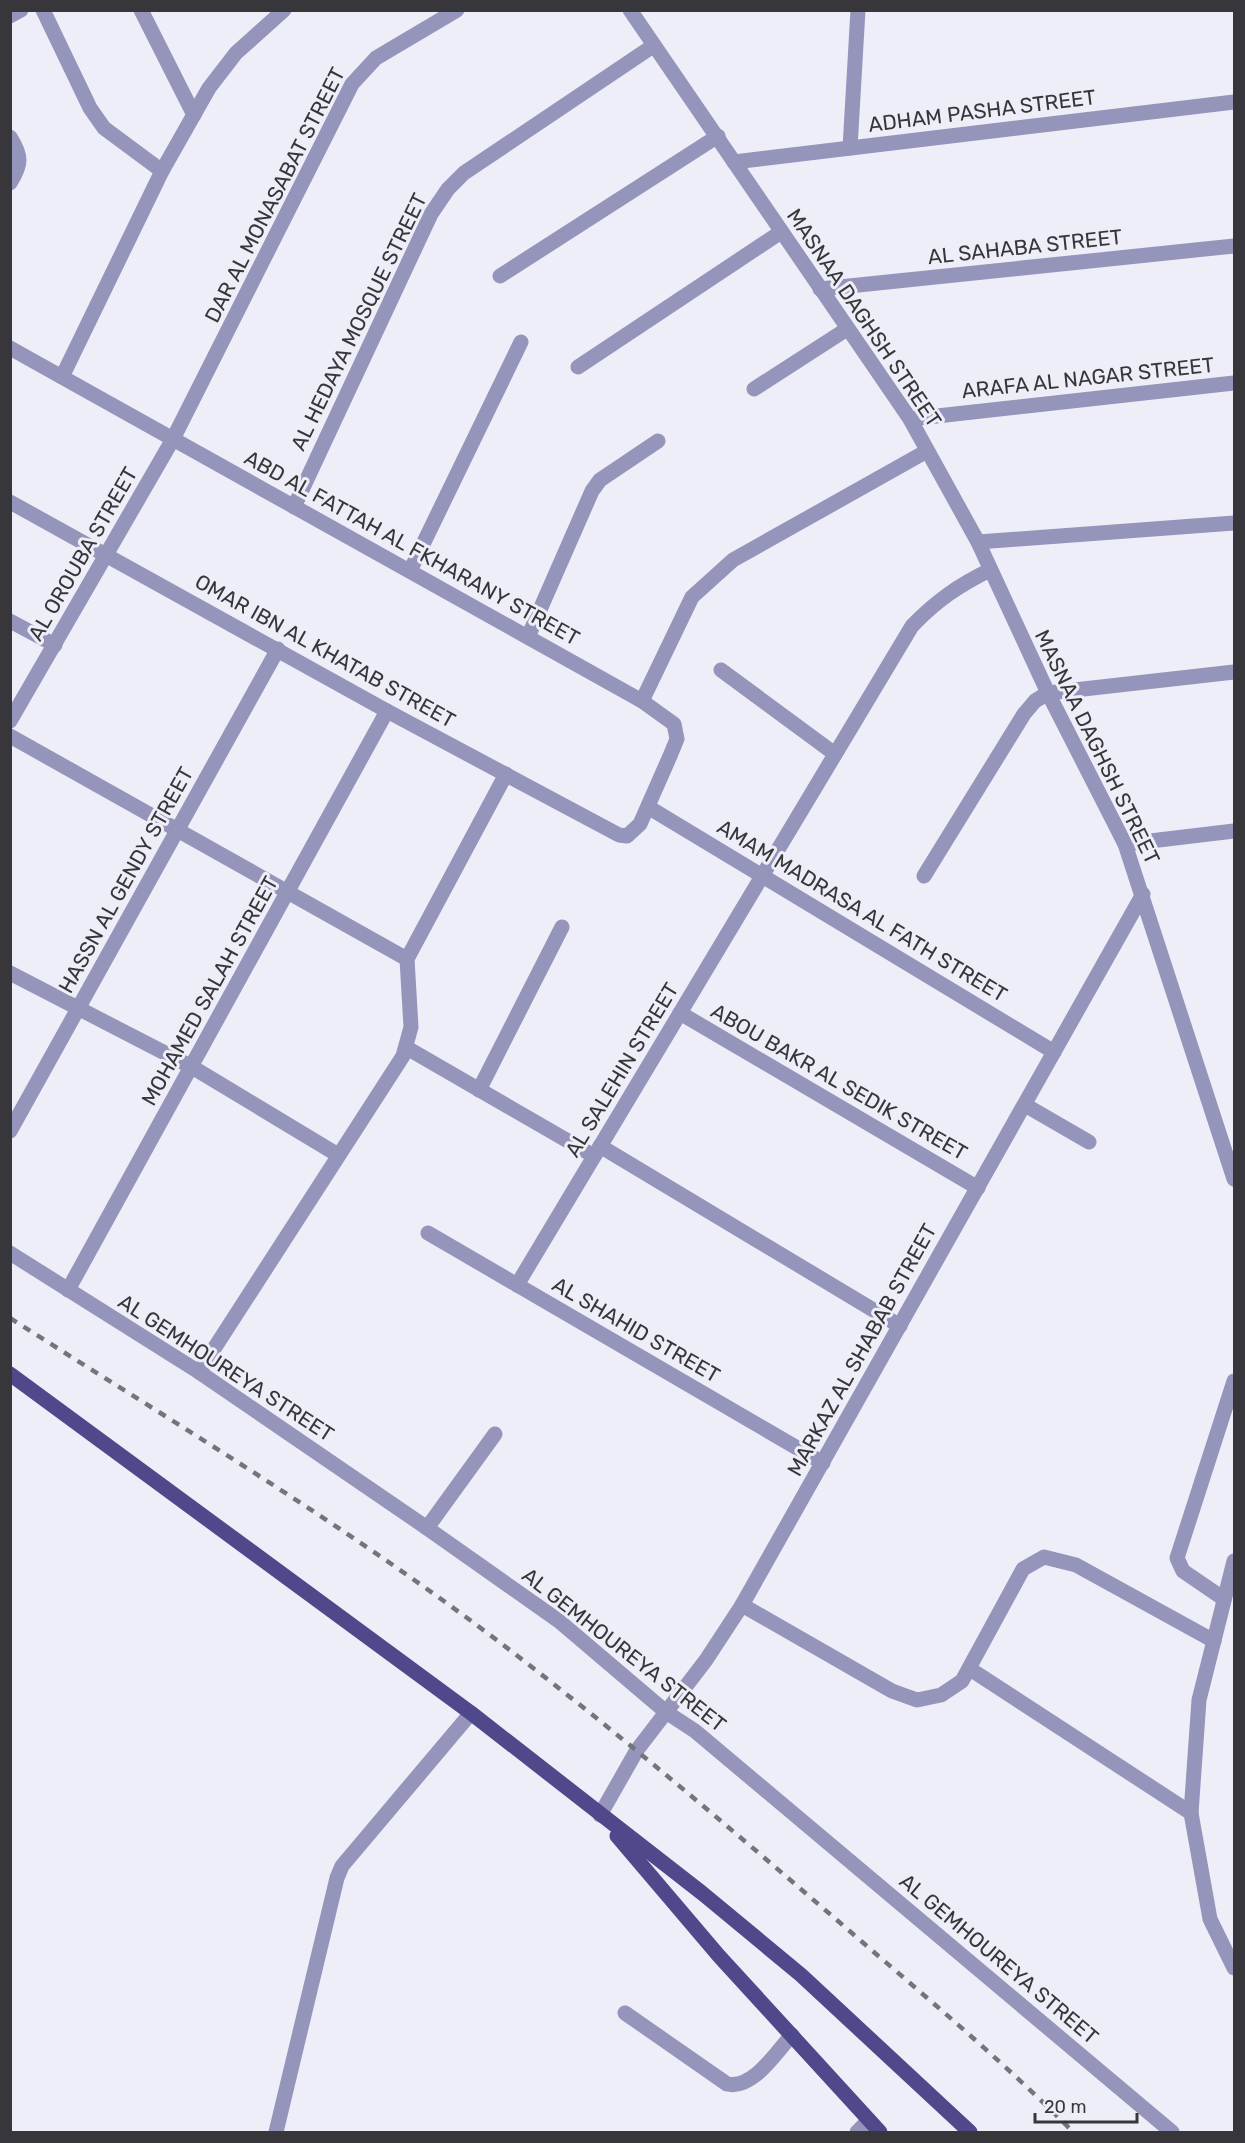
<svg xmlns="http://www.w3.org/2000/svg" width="1245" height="2143" viewBox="0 0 1245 2143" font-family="Rubik,sans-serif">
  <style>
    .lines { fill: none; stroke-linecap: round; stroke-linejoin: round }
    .minor { stroke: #9594bb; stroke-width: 15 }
    .major { stroke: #4f488a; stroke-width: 15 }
    .rail { stroke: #74747a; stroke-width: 4.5; stroke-dasharray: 8 8; stroke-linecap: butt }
    .labels { text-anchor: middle; stroke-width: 6; stroke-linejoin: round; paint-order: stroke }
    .street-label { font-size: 21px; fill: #37373b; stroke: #eeeef8 }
  </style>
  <rect width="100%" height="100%" fill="#eeeef8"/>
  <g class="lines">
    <g class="minor">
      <path d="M43 10 90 108 104 128 162 171"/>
      <path d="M141 10 194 115"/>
      <path d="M630 10 910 419 978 542 1048 693 1125 844 1234 1179"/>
      <path d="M10 16 21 10"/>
      <path d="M10 137C22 156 22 164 10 183"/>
      <path d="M850 148 858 10"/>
      <path d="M734 162 1234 102"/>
      <path d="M500 276 718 136"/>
      <path d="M820 289 1234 246"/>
      <path d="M10 348 642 701 674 724 677 739 670 756 640 824 627 836 619 835 387 711 10 502"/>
      <path d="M578 367 781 232"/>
      <path d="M62 377 162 171 209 88 236 53 284 10"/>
      <path d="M754 389 847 329"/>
      <path d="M910 419 1234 383"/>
      <path d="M294 507 431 214 448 189 464 173 653 46"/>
      <path d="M978 542 1234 523"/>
      <path d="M410 571 521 342"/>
      <path d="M10 621 55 645"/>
      <path d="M528 637 592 491 600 480 658 441"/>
      <path d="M721 670 835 754"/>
      <path d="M642 701 692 597 733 560 927 451"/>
      <path d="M10 721 173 439 352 84 376 58 457 10"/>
      <path d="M10 736 407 959"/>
      <path d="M648 807 1054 1052"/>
      <path d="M1125 844 1234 831"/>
      <path d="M924 876 1024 714 1035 701 1048 693 1234 672"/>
      <path d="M10 973 192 1067 338 1155"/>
      <path d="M680 1013 978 1188"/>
      <path d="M407 1048 594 1156"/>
      <path d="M479 1090 562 927"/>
      <path d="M1025 1105 1089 1142"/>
      <path d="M10 1131 278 649"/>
      <path d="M600 1146 900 1326"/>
      <path d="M428 1233 823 1463"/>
      <path d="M10 1253 199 1372 427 1528 559 1621 666 1712 695 1731 1172 2132"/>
      <path d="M517 1285 912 626C936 601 959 585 990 570"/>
      <path d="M68 1290 387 711"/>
      <path d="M199 1372 403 1056 411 1027 407 959 506 774"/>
      <path d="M427 1528 495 1434"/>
      <path d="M1234 1561 1199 1700 1191 1813 1210 1919 1234 1968"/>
      <path d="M1224 1599 1183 1571 1177 1558 1234 1381"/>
      <path d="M742 1605 892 1691 917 1700 941 1695 962 1681 1023 1569 1044 1557 1076 1565 1214 1641"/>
      <path d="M970 1669 1191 1813"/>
      <path d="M600 1815 637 1750 706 1660 742 1605 1143 894"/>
      <path d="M625 2013 727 2084C753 2090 776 2052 792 2035"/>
      <path d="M276 2132 337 1878 342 1866 471 1713"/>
      <path d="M857 2132 869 2120"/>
    </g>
    <g class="major">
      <path d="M10 1374 471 1713 702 1893 801 1975 970 2132"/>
      <path d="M617 1836 719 1956 880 2132"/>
    </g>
    <path class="rail" d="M10 1318C173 1422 340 1522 494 1638 618 1732 736 1833 853 1934 928 1999 1004 2062 1073 2132"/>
  </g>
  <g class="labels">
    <g class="street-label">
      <text transform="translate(982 111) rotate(-7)" y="7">ADHAM PASHA STREET</text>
      <text transform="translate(275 195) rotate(-63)" y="7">DAR AL MONASABAT STREET</text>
      <text transform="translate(1025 247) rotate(-6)" y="7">AL SAHABA STREET</text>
      <text transform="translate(864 318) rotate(56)" y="7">MASNAA DAGHSH STREET</text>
      <text transform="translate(359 322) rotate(-64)" y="7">AL HEDAYA MOSQUE STREET</text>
      <text transform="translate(1088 378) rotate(-6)" y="7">ARAFA AL NAGAR STREET</text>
      <text transform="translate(412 548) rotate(29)" y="7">ABD AL FATTAH AL FKHARANY STREET</text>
      <text transform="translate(83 554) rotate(-60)" y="7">AL OROUBA STREET</text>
      <text transform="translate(325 651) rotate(29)" y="7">OMAR IBN AL KHATAB STREET</text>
      <text transform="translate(1097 747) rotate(64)" y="7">MASNAA DAGHSH STREET</text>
      <text transform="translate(126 880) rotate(-61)" y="7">HASSN AL GENDY STREET</text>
      <text transform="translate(862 911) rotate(31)" y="7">AMAM MADRASA AL FATH STREET</text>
      <text transform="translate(210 991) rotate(-61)" y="7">MOHAMED SALAH STREET</text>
      <text transform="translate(622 1070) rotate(-59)" y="7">AL SALEHIN STREET</text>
      <text transform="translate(839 1082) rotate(30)" y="7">ABOU BAKR AL SEDIK STREET</text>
      <text transform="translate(636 1330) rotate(30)" y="7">AL SHAHID STREET</text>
      <text transform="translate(862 1350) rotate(-61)" y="7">MARKAZ AL SHABAB STREET</text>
      <text transform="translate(226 1368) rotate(33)" y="7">AL GEMHOUREYA STREET</text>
      <text transform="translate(624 1650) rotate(38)" y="7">AL GEMHOUREYA STREET</text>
      <text transform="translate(999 1959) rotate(40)" y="7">AL GEMHOUREYA STREET</text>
    </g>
  </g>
  <rect width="1245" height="2143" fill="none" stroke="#37373b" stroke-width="24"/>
  <path d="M1035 2113v9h102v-9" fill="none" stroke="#37373b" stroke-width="3"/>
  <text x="1044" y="2113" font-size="18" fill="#37373b" stroke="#eeeef8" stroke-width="4.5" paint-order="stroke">20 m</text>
</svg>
